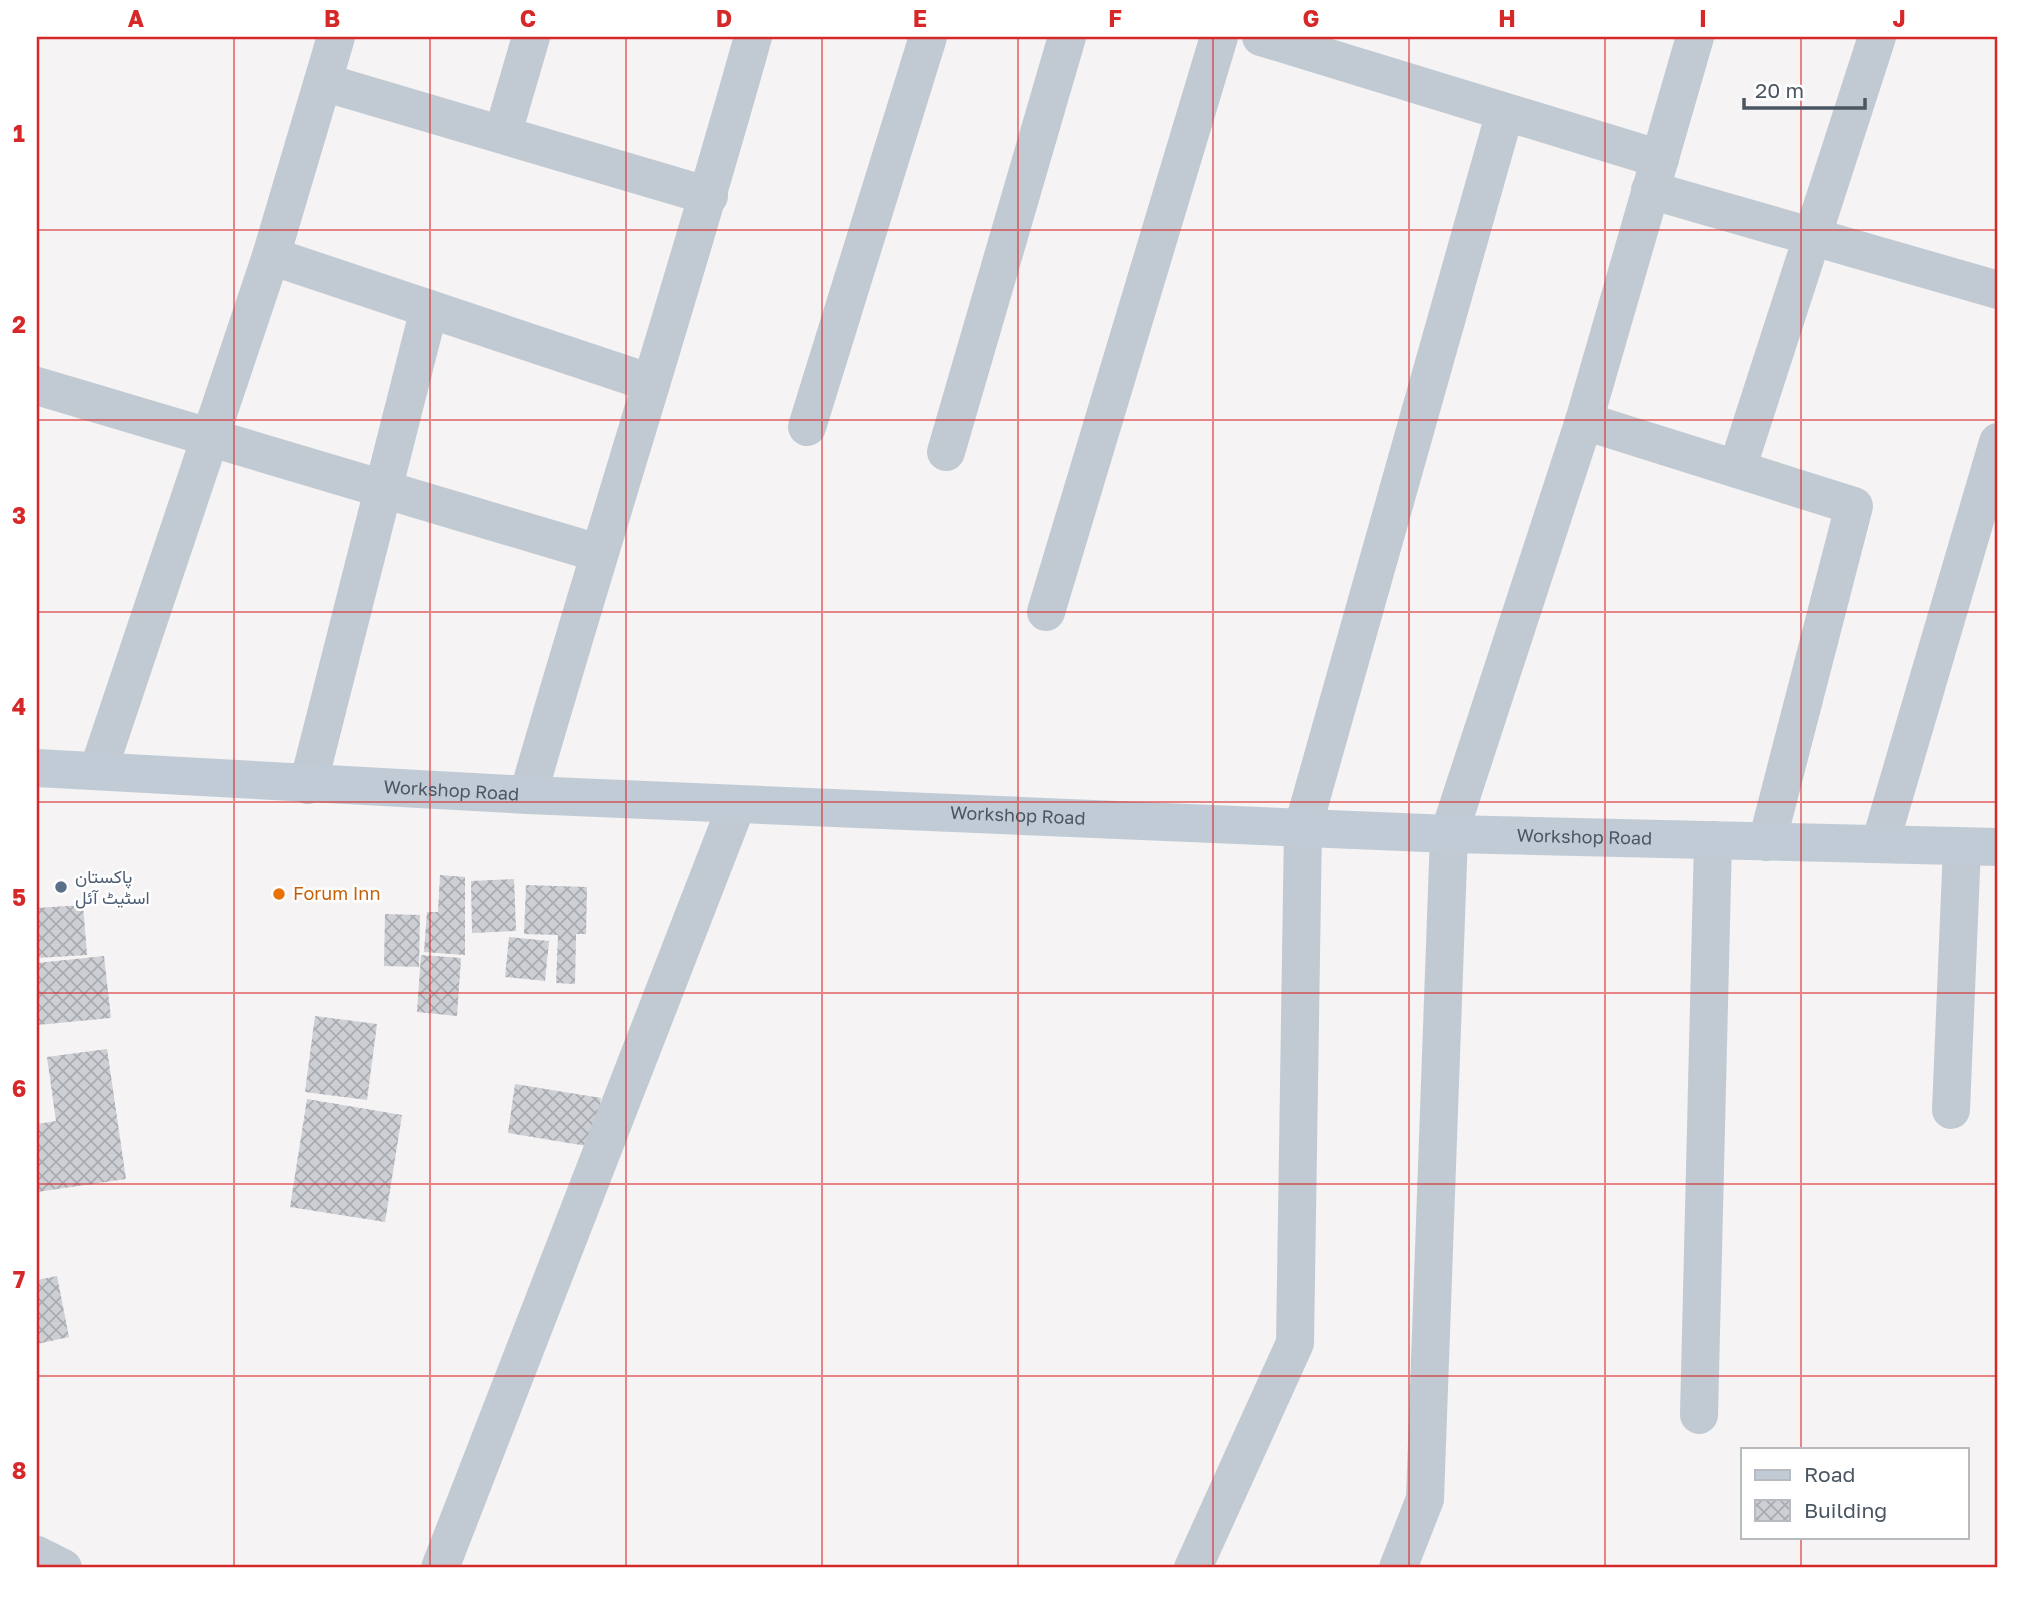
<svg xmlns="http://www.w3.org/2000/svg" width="2035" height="1605" viewBox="0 0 2035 1605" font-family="'Golos Text',Vazirmatn,sans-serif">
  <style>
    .building { fill: url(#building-cross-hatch) }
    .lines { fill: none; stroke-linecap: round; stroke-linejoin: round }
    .street { stroke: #c1cad2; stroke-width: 38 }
    .secondary { stroke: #c1cbd6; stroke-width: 38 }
    .grid { fill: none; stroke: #d62828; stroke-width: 2; stroke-opacity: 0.55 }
    .service-dot { fill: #5c6f8a; stroke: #fff; stroke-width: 2.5 }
    .food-dot { fill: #e8710a; stroke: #fff; stroke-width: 2.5 }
    .labels { text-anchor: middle; stroke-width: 5; stroke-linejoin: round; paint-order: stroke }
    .street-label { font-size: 18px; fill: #4a5661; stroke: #fff }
    .service-label { font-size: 18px; fill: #4e5e75; stroke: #fff; text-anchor: start }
    .food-label { font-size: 18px; fill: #c56008; stroke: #fff; text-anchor: start }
    .neatline { fill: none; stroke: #d62828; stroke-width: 2.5 }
    .grid-label { font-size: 23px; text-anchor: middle; font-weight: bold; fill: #d62828 }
  </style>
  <defs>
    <pattern id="building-cross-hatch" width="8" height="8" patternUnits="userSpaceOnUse" patternTransform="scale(1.75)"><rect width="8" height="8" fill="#cdcfd5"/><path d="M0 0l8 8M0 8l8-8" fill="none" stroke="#a8abb0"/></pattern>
  </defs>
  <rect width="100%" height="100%" fill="#f5f3f3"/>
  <g class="building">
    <path d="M440 875 465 877V955L424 952 427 912H438Z"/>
    <path d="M514 879 516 931 472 933 471 881Z"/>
    <path d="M526 885 587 887 586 934H576L575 984 556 983 558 935 524 934Z"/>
    <path d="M83 905 87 955 37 958V908Z"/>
    <path d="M385 914 420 915 419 967 384 966Z"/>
    <path d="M509 937 549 941 545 981 505 977Z"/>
    <path d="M421 955 461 958 457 1016 417 1012Z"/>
    <path d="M104 956 111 1018 37 1025V963Z"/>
    <path d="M315 1016 377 1024 367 1100 305 1092Z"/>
    <path d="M107 1049 126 1179 37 1192V1124L56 1121 47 1057Z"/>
    <path d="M515 1084 601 1098 593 1147 508 1133Z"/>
    <path d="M307 1099 402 1115 385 1222 290 1207Z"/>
    <path d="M57 1276 69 1337 37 1344V1280Z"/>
  </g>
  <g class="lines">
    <g class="street">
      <path d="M1261 37 1660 159"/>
      <path d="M323 82 709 196"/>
      <path d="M503 133 531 37"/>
      <path d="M1650 190 1998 290"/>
      <path d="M271 256 651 383"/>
      <path d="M37 386 598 553"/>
      <path d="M1584 421 1854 506 1767 842"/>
      <path d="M807 427 928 37"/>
      <path d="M946 452 1067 37"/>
      <path d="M1737 469 1877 37"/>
      <path d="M1046 612 1219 37"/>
      <path d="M98 771 271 256 336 37"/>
      <path d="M308 785 429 309"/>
      <path d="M528 795C601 542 682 291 753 37"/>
      <path d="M1880 844 1998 442"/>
      <path d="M1951 1110 1962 847"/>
      <path d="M1699 1415 1713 840"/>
      <path d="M37 1555 63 1568"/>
      <path d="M440 1568 737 804"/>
      <path d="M1193 1568 1295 1343 1303 827 1505 112"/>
      <path d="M1398 1568 1425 1499 1449 834 1584 421 1695 37"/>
    </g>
    <path class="secondary" id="s1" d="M37 768 528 795 1449 834 1998 847"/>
  </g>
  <path class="grid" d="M234 37V1568M430 37V1568M626 37V1568M822 37V1568M1018 37V1568M1213 37V1568M1409 37V1568M1605 37V1568M1801 37V1449M37 230H1998M37 420H1998M37 612H1998M37 802H1998M37 993H1998M37 1184H1998M37 1376H1998M1801 1537V1568"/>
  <circle class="service-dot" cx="61" cy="887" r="7"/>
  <circle class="food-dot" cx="279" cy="894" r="7"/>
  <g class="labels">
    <g class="street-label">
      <text dy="6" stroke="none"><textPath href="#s1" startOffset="415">Workshop Road</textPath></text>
      <text dy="6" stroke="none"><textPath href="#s1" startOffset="982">Workshop Road</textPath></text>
      <text dy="6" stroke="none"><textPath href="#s1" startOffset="1549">Workshop Road</textPath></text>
    </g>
    <g class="service-label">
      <text x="75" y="883">پاکستان<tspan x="75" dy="21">اسٹیٹ آئل</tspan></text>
    </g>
    <g class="food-label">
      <text x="293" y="900">Forum Inn</text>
    </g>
  </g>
  <rect width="2035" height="1605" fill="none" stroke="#ffffff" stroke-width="77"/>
  <rect x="1741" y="1448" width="228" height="91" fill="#ffffff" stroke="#b7bbc0" stroke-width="2"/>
  <rect x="1755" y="1470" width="35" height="10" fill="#c1cbd6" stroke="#b7bbc0" stroke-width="2"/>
  <text x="1804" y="1482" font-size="21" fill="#4a5661">Road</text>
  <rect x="1755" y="1500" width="35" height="21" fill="url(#building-cross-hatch)" stroke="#b7bbc0" stroke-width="2"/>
  <text x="1804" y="1518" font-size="21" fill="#4a5661">Building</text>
  <path d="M1744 98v10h121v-10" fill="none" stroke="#4a5661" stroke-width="3.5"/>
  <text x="1755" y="98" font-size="21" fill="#4a5661" stroke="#ffffff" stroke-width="5" paint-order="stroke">20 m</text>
  <rect x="38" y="38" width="1958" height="1528" class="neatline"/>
  <g class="grid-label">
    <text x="136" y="27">A</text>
    <text x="332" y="27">B</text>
    <text x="528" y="27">C</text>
    <text x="724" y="27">D</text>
    <text x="920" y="27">E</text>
    <text x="1115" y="27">F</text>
    <text x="1311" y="27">G</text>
    <text x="1507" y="27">H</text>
    <text x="1703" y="27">I</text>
    <text x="1899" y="27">J</text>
    <text x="19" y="142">1</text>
    <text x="19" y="333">2</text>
    <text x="19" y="524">3</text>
    <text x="19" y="715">4</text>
    <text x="19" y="906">5</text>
    <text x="19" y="1097">6</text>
    <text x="19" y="1288">7</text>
    <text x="19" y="1479">8</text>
  </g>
</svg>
